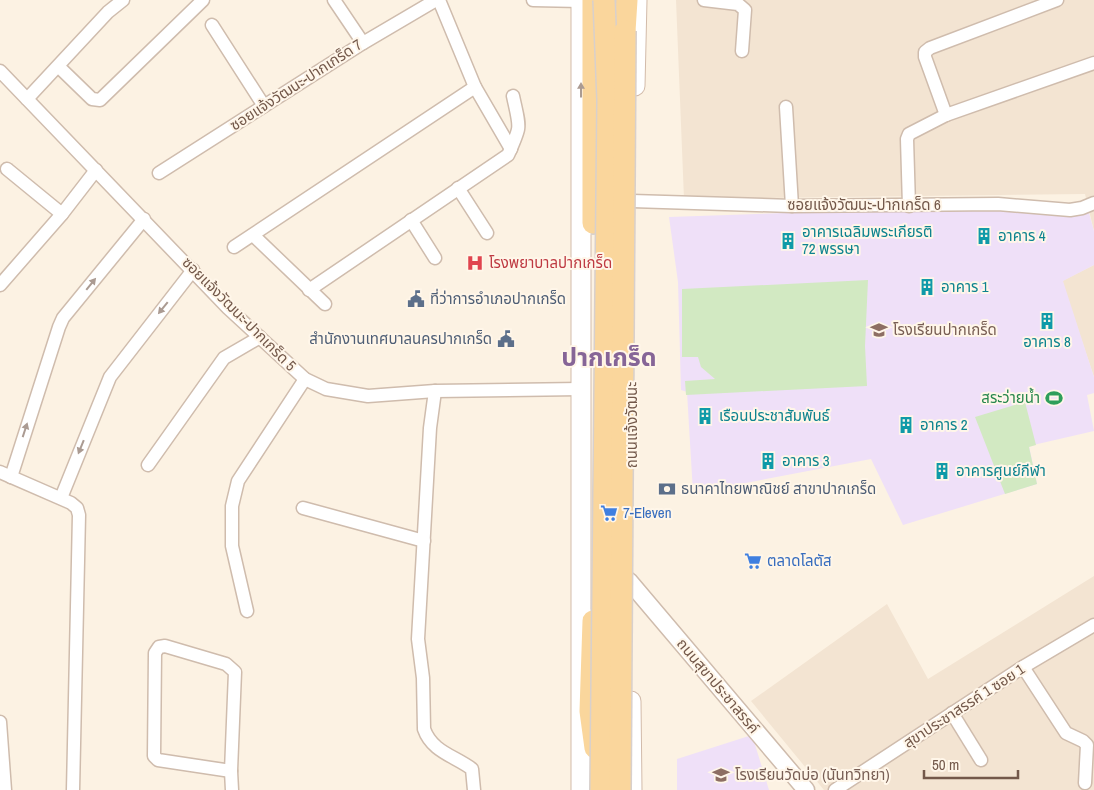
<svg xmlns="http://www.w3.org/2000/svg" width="1094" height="790" viewBox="0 0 1094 790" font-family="'Archivo Narrow','Noto Sans Thai',sans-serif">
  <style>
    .residential { fill: #f3e4d2 }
    .education { fill: #efe0f8 }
    .green { fill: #d2e9c2 }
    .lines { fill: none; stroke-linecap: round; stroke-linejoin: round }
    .minor-casing { stroke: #cfbcad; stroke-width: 15 }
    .tertiary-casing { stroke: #cfbcad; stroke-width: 19 }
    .secondary-casing { stroke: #d2bbaa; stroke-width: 21 }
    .primary-casing { stroke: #d8d0cc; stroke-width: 24 }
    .minor { stroke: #fff; stroke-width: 12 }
    .tertiary { stroke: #fff; stroke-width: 16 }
    .secondary { stroke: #fff; stroke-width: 19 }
    .primary { stroke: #fad69c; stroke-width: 21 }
    .primary-bridge-casing { stroke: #d8d0cc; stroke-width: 24; stroke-linecap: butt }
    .primary-bridge { stroke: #fad69c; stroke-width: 21 }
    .oneway { fill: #ab9b92 }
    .labels { text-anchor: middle; stroke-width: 4; stroke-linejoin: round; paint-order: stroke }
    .street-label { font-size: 15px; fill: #73584a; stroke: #fff6e9 }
    .culture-label { font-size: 15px; fill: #0d838f; stroke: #fff6e9; text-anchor: start }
    .health-label { font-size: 15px; fill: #be3a42; stroke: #fff6e9; text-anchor: start }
    .service-label { font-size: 15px; fill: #4e5e75; stroke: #fff6e9; text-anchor: start }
    .education-label { font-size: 15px; fill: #785e54; stroke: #fff6e9; text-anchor: start }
    .leisure-label { font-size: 15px; fill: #27864d; stroke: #fff6e9; text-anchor: end }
    .shop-label { font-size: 15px; fill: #366cbe; stroke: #fff6e9; text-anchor: start }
    .town-label { font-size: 25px; font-weight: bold; fill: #866597; stroke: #fff6e9 }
  </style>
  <rect width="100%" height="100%" fill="#fcf2e3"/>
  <g class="residential">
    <path d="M676 0H1094V231L1085 194 684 199Z"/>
    <path d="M1094 265V377L1062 281Z"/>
    <path d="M1094 576V790H824L751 701 887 604 928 679Z"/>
  </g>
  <g class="education">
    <path d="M930 208 1033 209 1089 213 1094 231V265L1063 281 1094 377V393L1087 395 1094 431 1029 446 1037 484 903 525 871 459 693 493 687 392 681 390 678 282 669 217Z"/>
    <path d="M752 735 769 790H677V759Z"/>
  </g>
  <g class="green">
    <path d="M868 280 865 346 867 386 686 395 685 381 715 379 701 367 698 357H682V289Z"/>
    <path d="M1025 402 1036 445 1029 447 1037 484 1005 494 975 417Z"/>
  </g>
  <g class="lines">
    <g class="minor-casing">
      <g id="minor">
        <path d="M334 0 363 43"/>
        <path d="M439 0 475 87 511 149"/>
        <path d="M533 0 581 1"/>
        <path d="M704 0 738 4 745 10 742 51"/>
        <path d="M212 25 264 106"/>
        <path d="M59 67 92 99 100 100 203 0"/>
        <path d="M0 71 228 308 305 379 326 389 368 396 435 391 581 389"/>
        <path d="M27 99 108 12 123 0"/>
        <path d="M786 107 792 206"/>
        <path d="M946 115 925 57V52L930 48 1057 0"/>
        <path d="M7 169 62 214"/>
        <path d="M159 173 363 43 436 0"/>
        <path d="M458 188 487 233"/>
        <path d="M632 201 792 206 998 204 1070 210 1082 208 1094 203"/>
        <path d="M909 206 907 139 909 134 946 115 1094 63"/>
        <path d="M411 220 435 258"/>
        <path d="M253 235 325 304"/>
        <path d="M234 247 475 87"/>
        <path d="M0 285 62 214 96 170"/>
        <path d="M309 290 508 155C522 124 520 129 513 96"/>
        <path d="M435 391 430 428 418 639 423 678 424 729C432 752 455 756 472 769L474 790"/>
        <path d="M148 465 224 358 260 337"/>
        <path d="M0 472 71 503 77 508 79 515 73 790"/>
        <path d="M11 477 59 327 63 318 144 219"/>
        <path d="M61 498 110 377 193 270"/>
        <path d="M303 508 424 541"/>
        <path d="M247 611 232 546V506L238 481 305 379"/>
        <path d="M165 646 226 664 235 672 231 771 158 760 154 756 155 653 159 647Z"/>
        <path d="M1023 667 1066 733 1083 741 1087 745 1085 783"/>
        <path d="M952 713 981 760"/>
        <path d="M0 722 5 790"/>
        <path d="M231 771 232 790"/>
        <path d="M835 790 1023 667 1094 625"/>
      </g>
    </g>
    <g class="tertiary-casing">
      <path id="tertiary" d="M629 581 806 790"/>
    </g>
    <g class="secondary-casing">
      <g id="secondary">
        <path d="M581 0V790"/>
        <path d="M635 86 637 0"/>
        <path d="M631 701 632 790"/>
      </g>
    </g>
    <g class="primary-casing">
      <g id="primary">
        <path d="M625 31 627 0"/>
        <path d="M593 223V0"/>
        <path d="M593 621 590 711 595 748"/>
      </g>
    </g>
    <use href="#minor" class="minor"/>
    <use href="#tertiary" class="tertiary"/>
    <use href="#secondary" class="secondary"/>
    <use href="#primary" class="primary"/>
    <g class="primary-bridge-casing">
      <g id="primary-bridge">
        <path d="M601 790 608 100 604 0"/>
        <path d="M620 790 625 31"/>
      </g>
    </g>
    <use href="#primary-bridge" class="primary-bridge"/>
  </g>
  <defs><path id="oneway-solid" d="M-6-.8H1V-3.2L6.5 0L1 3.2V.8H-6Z" transform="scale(1.25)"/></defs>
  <g class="oneway">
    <use href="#oneway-solid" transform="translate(581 90) rotate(-90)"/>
    <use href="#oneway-solid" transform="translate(91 284) rotate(-51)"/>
    <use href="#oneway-solid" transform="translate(163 308) rotate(129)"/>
    <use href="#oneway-solid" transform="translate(25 430) rotate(-72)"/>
    <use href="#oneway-solid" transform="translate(81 447) rotate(112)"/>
  </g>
  <defs>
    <g id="building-bare" transform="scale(1.35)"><path d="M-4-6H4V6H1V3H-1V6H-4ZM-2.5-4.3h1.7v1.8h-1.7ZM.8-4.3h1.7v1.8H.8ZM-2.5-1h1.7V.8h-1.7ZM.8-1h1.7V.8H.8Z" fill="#0f9aa8" stroke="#fff6e9" stroke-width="2.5" paint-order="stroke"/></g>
    <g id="hospital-bare" transform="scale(1.35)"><path d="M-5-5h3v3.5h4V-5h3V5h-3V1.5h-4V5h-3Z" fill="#e0444e" stroke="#fff6e9" stroke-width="2.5" paint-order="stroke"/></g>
    <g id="civic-bare" transform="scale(1.35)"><path d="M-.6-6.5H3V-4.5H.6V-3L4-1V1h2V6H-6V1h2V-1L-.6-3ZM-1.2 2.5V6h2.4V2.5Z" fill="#5c6f8a" stroke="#fff6e9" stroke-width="2.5" paint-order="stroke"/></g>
    <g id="school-bare" transform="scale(1.35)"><path d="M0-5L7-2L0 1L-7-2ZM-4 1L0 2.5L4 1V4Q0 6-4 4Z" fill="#8d6e63" stroke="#fff6e9" stroke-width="2.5" paint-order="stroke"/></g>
    <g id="stadium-bare" transform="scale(1.35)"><path d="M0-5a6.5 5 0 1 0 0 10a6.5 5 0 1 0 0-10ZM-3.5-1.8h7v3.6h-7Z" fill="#2e9e5b" stroke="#fff6e9" stroke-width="2.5" paint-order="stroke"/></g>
    <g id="bank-bare" transform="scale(1.35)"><path d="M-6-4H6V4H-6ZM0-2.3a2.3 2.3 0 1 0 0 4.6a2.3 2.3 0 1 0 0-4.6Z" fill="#5c6f8a" stroke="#fff6e9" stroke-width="2.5" paint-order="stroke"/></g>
    <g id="supermarket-bare" transform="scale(1.35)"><path d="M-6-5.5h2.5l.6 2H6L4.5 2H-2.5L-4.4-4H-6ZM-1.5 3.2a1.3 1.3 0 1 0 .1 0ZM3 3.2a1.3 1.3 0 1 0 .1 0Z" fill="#3f7fe0" stroke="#fff6e9" stroke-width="2.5" paint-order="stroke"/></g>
  </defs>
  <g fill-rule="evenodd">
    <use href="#building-bare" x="984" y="236"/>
    <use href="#building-bare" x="788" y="241"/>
    <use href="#hospital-bare" x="475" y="263"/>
    <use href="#building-bare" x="927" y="287"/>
    <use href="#civic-bare" x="416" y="299"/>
    <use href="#building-bare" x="1047" y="321"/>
    <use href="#school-bare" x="879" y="330"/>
    <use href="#civic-bare" x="506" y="339"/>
    <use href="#stadium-bare" x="1054" y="398"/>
    <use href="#building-bare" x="705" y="416"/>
    <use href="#building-bare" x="906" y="425"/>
    <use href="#building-bare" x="768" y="461"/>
    <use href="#building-bare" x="942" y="471"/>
    <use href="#bank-bare" x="667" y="489"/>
    <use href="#supermarket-bare" x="609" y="513"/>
    <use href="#supermarket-bare" x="753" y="561"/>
    <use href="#school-bare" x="721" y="775"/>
  </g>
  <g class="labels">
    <g class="street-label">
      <text transform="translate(296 85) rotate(-33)" y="5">ซอยแจ้งวัฒนะ-ปากเกร็ด 7</text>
      <text x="864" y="210">ซอยแจ้งวัฒนะ-ปากเกร็ด 6</text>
      <text transform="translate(239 314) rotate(45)" y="5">ซอยแจ้งวัฒนะ-ปากเกร็ด 5</text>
      <text transform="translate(632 425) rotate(-90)" y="5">ถนนแจ้งวัฒนะ</text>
      <text transform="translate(718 686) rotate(50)" y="5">ถนนสุขาประชาสรรค์</text>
      <text transform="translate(964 706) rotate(-33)" y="5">สุขาประชาสรรค์ 1 ซอย 1</text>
    </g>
    <g class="culture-label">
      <text x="802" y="237">อาคารเฉลิมพระเกียรติ<tspan x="802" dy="17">72 พรรษา</tspan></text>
      <text x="998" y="241">อาคาร 4</text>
      <text x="941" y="292">อาคาร 1</text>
      <text x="1047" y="347" text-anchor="middle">อาคาร 8</text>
      <text x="719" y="421">เรือนประชาสัมพันธ์</text>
      <text x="920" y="430">อาคาร 2</text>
      <text x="782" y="466">อาคาร 3</text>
      <text x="956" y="476">อาคารศูนย์กีฬา</text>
    </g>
    <g class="health-label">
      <text x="489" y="268">โรงพยาบาลปากเกร็ด</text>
    </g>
    <g class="service-label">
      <text x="430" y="304">ที่ว่าการอำเภอปากเกร็ด</text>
      <text x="492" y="344" text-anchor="end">สำนักงานเทศบาลนครปากเกร็ด</text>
      <text x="681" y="494">ธนาคาไทยพาณิชย์ สาขาปากเกร็ด</text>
    </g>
    <g class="education-label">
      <text x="893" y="335">โรงเรียนปากเกร็ด</text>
      <text x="735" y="780">โรงเรียนวัดบ่อ (นันทวิทยา)</text>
    </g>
    <g class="leisure-label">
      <text x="1040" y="403">สระว่ายน้ำ</text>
    </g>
    <g class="shop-label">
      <text x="623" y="518">7-Eleven</text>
      <text x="767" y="566">ตลาดโลตัส</text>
    </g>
    <g class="town-label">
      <text x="609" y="366">ปากเกร็ด</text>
    </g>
  </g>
  <path d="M924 770v8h94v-8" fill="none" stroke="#73584a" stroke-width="2.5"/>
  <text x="932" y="770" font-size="15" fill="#73584a" stroke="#fff6e9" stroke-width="4" paint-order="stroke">50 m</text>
</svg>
